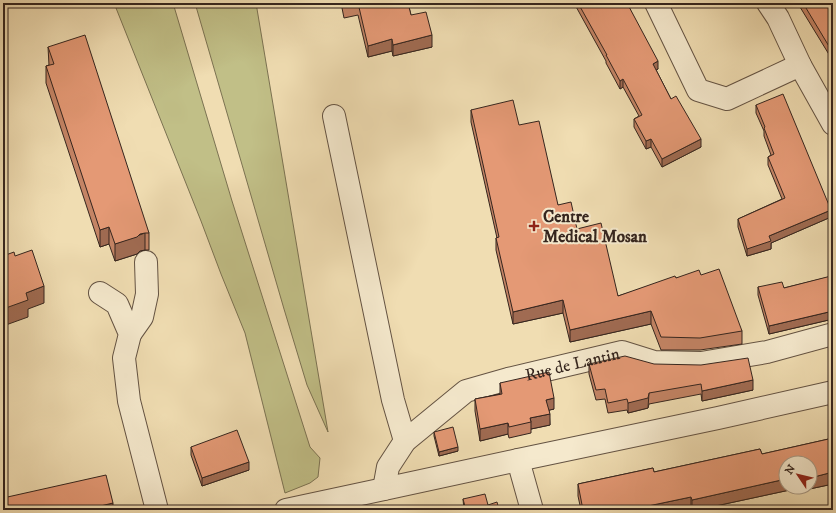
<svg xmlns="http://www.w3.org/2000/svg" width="836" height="513" viewBox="0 0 836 513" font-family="'IM FELL DW Pica',serif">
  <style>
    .green { fill: #c1bf87; stroke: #7b7252 }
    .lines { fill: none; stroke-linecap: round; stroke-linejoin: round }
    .minor-casing { stroke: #645343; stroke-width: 24 }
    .minor { stroke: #f5e9cd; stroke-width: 22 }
    .wall { fill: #c48465; stroke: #35251e; fill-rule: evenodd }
    .shaded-wall { fill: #a06b52; stroke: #35251e }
    .building { fill: #e49975; stroke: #35251e }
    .poi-dot { fill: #8f2418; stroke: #f5e9cd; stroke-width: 1.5 }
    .labels { text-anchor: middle; stroke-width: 4; stroke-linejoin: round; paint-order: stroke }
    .poi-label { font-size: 17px; font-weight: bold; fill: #35251e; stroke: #f5e9cd; text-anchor: start }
    .street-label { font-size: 17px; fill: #35251e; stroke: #f5e9cd }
  </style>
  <rect width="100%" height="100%" fill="#f0ddb2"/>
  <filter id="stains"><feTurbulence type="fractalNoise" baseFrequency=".005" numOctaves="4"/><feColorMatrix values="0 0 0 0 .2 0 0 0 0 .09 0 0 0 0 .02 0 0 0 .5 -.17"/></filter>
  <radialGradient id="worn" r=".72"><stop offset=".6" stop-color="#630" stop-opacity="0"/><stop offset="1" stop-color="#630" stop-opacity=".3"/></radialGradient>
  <g class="green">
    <path d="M114 3H173L232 201 310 447 320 458 318 477 310 483 285 493 245 333 221 274 201 221Z"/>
    <path d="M195 3H256L328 432 307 385 284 309Z"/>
  </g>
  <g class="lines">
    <g class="minor-casing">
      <g id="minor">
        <path d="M656 3 698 90 727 99 800 65"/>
        <path d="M768 3 778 18 800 65 833 124"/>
        <path d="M334 116 393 400 405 441"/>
        <path d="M100 293 117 304 130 334 124 358 129 401 157 510"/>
        <path d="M130 334 142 317 147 294 146 262"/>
        <path d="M518 460 532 510"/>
        <path id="s1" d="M384 489 388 467 405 441 466 391 508 379 622 352 654 362 701 363 767 352 833 334"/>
        <path d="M286 510 384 489 518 460 718 418 833 392"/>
      </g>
    </g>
    <use href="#minor" class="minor"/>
  </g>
  <g class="wall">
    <path d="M341 3H408L411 15 432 47 393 56 392 51 368 57 358 15 344 18Z"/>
    <path d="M574 3H627L658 69 656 70 671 99 701 147 662 167 651 147 646 149 634 127V119L639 116 623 87 620 89 606 63V61Z"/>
    <path d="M796 3H833V61L800 7 799 8Z"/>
    <path d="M48 47 149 233V250H145L140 251 137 254 115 261 109 244 100 247 46 83V66L49 65Z"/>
    <path d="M756 105 831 217 771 243V249L747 256 738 227V219L782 199 768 165V157L771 155 764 136V131L756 113Z"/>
    <path d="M471 110 519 125 558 205 577 229 618 296 676 278 701 275 742 331V344L700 350H661L651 324 570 342 563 313 513 324 496 250V238H497L471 122Z"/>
    <path d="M829 270H833V319L769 334 758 295V287L784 288 829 277Z"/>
    <path d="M589 364 753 390 702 401 701 394 649 404 648 408 628 413 627 410 608 413 605 399 596 400 589 374Z"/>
    <path d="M500 383 554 409 549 410 550 425 531 429V433L509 438 508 434 480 441 475 411V399L500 394Z"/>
    <path d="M434 432 458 451 439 456 434 436Z"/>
    <path d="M833 438V484L800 491 799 488 697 510H692L691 508 681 510H581L578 496V484L653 468 654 472 760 449 762 454ZM786 463H810V487H786Z"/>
    <path d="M191 447 249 470 202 486 191 455Z"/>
    <path d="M463 499 488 505 499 510H464Z"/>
  </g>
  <g class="shaded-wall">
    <path d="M799 3H800V7L799 8Z"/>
    <path d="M432 35V47L393 56V45Z"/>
    <path d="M392 39V51L368 57V46Z"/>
    <path d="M5 44V61L3 62V45Z"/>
    <path d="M658 61V69L653 72V64Z"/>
    <path d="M623 79V87L620 89V81Z"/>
    <path d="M651 139V147L646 149V141Z"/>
    <path d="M701 139V147L662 167V159Z"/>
    <path d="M831 210V217L771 243V249L747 256V249L769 236Z"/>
    <path d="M109 227V244L100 247V230Z"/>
    <path d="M145 233V250L140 251 137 254 115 261V244Z"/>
    <path d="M44 286V303L28 309V317L3 326V309L26 293Z"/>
    <path d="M563 300V313L513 324V312Z"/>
    <path d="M651 311V324L570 342V330Z"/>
    <path d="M833 311V319L769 334V326Z"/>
    <path d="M753 380V390L702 401V391Z"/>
    <path d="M649 393 648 408 628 413V403Z"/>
    <path d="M554 398V409L546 411V400Z"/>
    <path d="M550 414V425L531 429V422L530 418Z"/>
    <path d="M508 423V434L480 441V429Z"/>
    <path d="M458 447V451L439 456V452Z"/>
    <path d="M249 462V470L202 486V478Z"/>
    <path d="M833 472V484L800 491V487H810V478Z"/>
    <path d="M786 479V487H799V488L697 510H692V500Z"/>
    <path d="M691 497V508L681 510H629Z"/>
    <path d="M113 503V510H84Z"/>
  </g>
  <g class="building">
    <path d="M343 3H408L411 15 426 12 432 35 393 45 392 39 368 46 358 3 344 6Z"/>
    <path d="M578 3H627L658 61 653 64 671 99 676 96 701 139 662 159 651 139 646 141 634 119 642 115 623 79 620 81 606 55H607Z"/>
    <path d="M803 3H833V53Z"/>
    <path d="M85 35 149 233H145L140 234 137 237 115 244 109 227 100 230 46 66 54 64 48 47Z"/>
    <path d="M3 37 5 44 3 45Z"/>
    <path d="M783 94 831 210 769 236 771 241 747 249 738 219 785 198 768 157 774 154 764 128 765 127 756 105Z"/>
    <path d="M513 100 519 125 539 121 558 205 571 202 577 229 601 223 618 296 675 276 676 278 699 270 701 275 719 269 742 331 700 338 661 337 651 311 570 330 563 300 513 312 496 238 499 237 471 110Z"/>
    <path d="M32 250 44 286 26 293 28 300 3 309V256L14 252 15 256Z"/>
    <path d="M829 270H833V311L769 326 758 287 782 282 784 288 831 276Z"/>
    <path d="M625 356 654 364 701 365 748 358 753 380 702 391 701 384 649 393 648 398 628 403 627 399 608 403 605 389 596 390 589 364Z"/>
    <path d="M549 372 554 398 546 400 550 414 530 418 531 422 509 427 508 423 480 429 475 399 502 394 500 383Z"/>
    <path d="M453 427 458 447 439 452 434 432Z"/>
    <path d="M237 430 249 462 202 478 191 447Z"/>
    <path d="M833 438V472L810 478V463H786V479L692 500 691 497 629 510H583L578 484 653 468 654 472 760 449 762 454Z"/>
    <path d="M106 475 113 503 84 510H3V498Z"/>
    <path d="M485 494 488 505 497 502 499 510H466L463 499Z"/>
  </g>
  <path class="poi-dot" d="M532 220h4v4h4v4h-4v4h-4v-4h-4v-4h4z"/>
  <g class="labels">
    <g class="poi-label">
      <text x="543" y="222">Centre<tspan x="543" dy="20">Medical Mosan</tspan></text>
    </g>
    <g class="street-label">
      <text dy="6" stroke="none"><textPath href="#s1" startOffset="242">Rue de Lantin</textPath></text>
    </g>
  </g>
  <rect width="836" height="513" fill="none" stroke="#f0ddb2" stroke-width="16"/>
  <rect x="4" y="4" width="828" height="505" fill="none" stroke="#35251e" stroke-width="2"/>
  <rect x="8" y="8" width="820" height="497" fill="none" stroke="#35251e"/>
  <g transform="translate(798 475) rotate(305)"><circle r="19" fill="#f5e9cd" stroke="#a89b87"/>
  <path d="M0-3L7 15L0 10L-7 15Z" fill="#8f2418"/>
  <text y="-6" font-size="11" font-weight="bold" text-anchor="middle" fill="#35251e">N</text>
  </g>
  <rect width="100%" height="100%" filter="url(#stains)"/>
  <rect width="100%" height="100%" fill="url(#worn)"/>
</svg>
